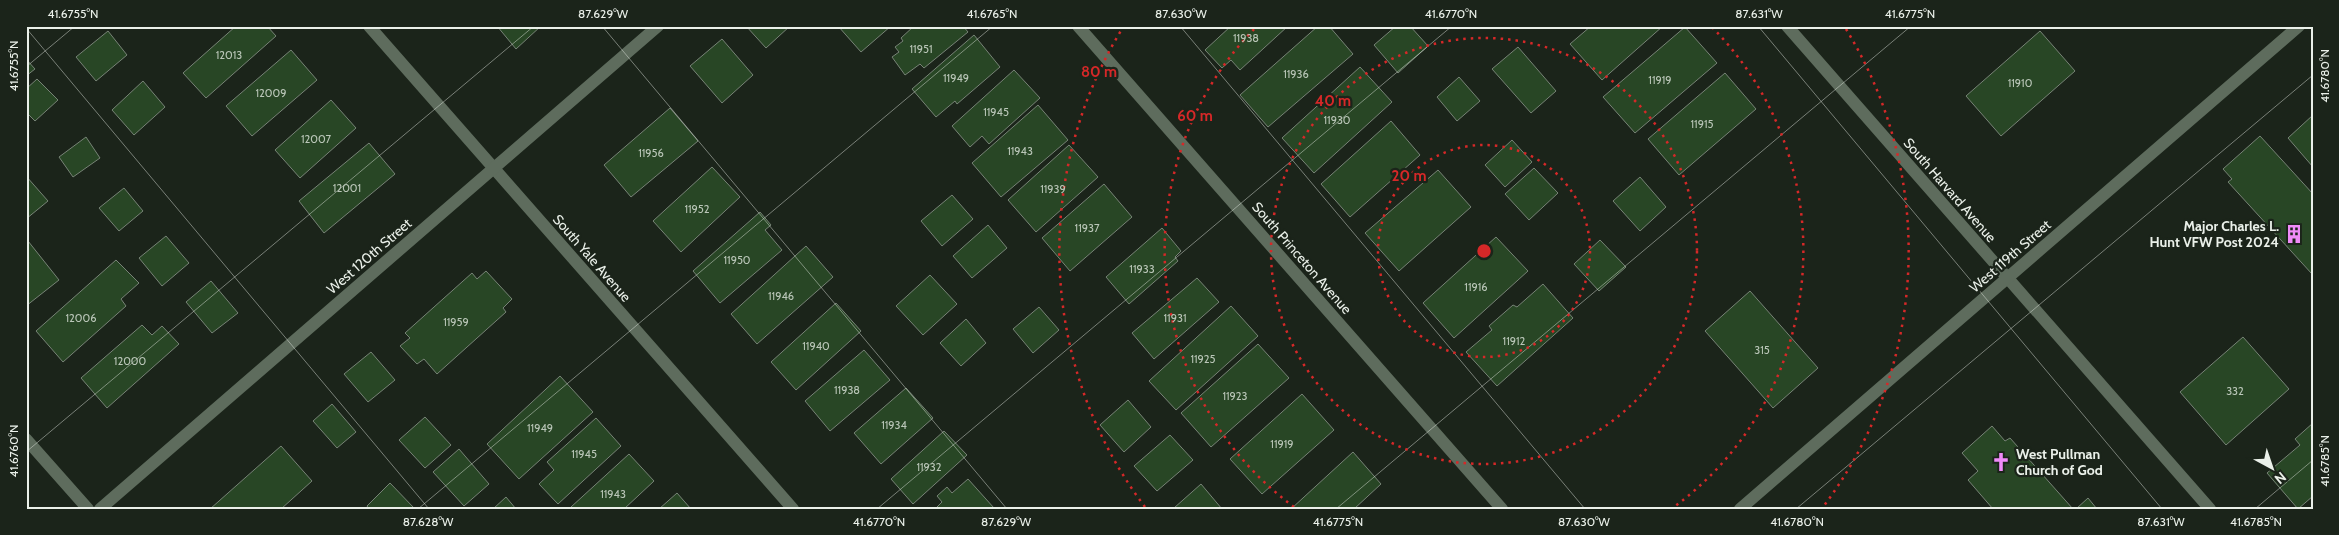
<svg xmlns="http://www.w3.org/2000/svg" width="2339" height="535" viewBox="0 0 2339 535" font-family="Cabin,sans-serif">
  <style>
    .building { fill: #284625; stroke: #778376 }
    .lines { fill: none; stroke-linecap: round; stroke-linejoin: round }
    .minor { stroke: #5e6c5d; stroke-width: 12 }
    .ticks { fill: none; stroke: #eaf0e9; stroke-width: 1; stroke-opacity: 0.45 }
    .ring { fill: none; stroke: #d62828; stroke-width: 2.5; stroke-dasharray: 2.5 5 }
    .labels { text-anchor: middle; stroke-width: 4.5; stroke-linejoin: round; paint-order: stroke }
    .number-label { font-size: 11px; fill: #bac6b8 }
    .street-label { font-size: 14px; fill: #eaf0e9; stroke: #1b241a }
    .poi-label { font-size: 14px; font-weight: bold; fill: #eaf0e9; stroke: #1b241a; text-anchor: end }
    .centre { fill: #d62828; stroke: #1b241a; stroke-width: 2.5 }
    .ring-label { font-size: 15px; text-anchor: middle; font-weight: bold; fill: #d62828; stroke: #1b241a; stroke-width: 4.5; stroke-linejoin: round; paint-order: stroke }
    .neatline { fill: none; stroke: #eaf0e9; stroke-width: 2 }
    .ticks-label { font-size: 12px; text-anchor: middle; fill: #eaf0e9 }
  </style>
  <rect width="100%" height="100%" fill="#1b241a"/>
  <g class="building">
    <path d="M236 26H267L276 36 206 98 183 73Z"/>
    <path d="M497 26H541L516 49Z"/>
    <path d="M746 26H790L766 48Z"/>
    <path d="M838 26H891L861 52Z"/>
    <path d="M914 26H963L968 32 924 68 920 64 905 75 892 57 899 52 895 47 903 41 901 38Z"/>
    <path d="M1231 26H1288L1240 70 1231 60 1222 68 1205 50Z"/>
    <path d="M1318 26H1329L1353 54 1268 127 1240 95Z"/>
    <path d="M1396 26H1410L1428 46 1398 73 1374 45Z"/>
    <path d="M1591 26H1663L1602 80 1570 44Z"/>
    <path d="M1685 27 1717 63 1635 133 1603 97Z"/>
    <path d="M108 31 127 55 96 81 76 57Z"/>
    <path d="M2040 31 2075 71 2001 136 1966 96Z"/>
    <path d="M974 35 1000 67 957 104 955 101 936 117 912 89Z"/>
    <path d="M722 39 753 75 722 103 690 66Z"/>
    <path d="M1518 47 1556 91 1531 113 1492 69Z"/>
    <path d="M291 50 317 80 252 136 226 106Z"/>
    <path d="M26 59 35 69 26 76Z"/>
    <path d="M1360 67 1392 102 1314 173 1282 138Z"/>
    <path d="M1014 70 1040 98 989 144 982 136 970 147 952 126Z"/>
    <path d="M1725 73 1756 109 1679 175 1648 139Z"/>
    <path d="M1459 77 1480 101 1457 121 1437 97Z"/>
    <path d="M37 79 58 100 35 121 26 112V89Z"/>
    <path d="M143 81 165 107 134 135 112 110Z"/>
    <path d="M331 100 356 128 300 178 275 150Z"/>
    <path d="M1038 105 1068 140 1001 197 972 163Z"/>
    <path d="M670 108 698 141 631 197 604 165Z"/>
    <path d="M2313 115V167L2288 138Z"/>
    <path d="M1391 121 1420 155 1350 217 1321 184Z"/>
    <path d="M2260 136 2313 194 2312 274 2228 182 2232 179 2223 169Z"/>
    <path d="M86 137 100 158 73 177 59 157Z"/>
    <path d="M1512 140 1532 162 1505 187 1485 165Z"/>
    <path d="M369 143 395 174 324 233 299 201Z"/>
    <path d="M1069 145 1098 177 1036 232 1008 200Z"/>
    <path d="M712 167 740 197 681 252 653 221Z"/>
    <path d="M1534 168 1558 193 1529 220 1505 194Z"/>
    <path d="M1438 170 1471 207 1399 271 1365 233Z"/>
    <path d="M26 176 48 201 26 219Z"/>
    <path d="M1640 177 1666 207 1640 231 1613 201Z"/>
    <path d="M1104 184 1132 217 1070 271 1042 238Z"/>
    <path d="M124 188 143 211 119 231 99 208Z"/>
    <path d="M952 195 973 219 942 246 921 221Z"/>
    <path d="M760 212 771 225 765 230 782 250 720 303 693 271Z"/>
    <path d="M988 225 1007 248 972 278 953 256Z"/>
    <path d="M1162 228 1181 251 1175 257 1178 261 1129 304 1106 277Z"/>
    <path d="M166 236 189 263 162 286 139 258Z"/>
    <path d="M1496 237 1528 271 1454 338 1423 303Z"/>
    <path d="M1600 240 1626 267 1599 291 1574 264Z"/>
    <path d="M28 241 59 280 26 306V243Z"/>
    <path d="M806 246 833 277 757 344 731 314Z"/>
    <path d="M116 260 139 283 121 299 126 306 63 362 36 331Z"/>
    <path d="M486 271 512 299 503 308 506 312 437 374 424 359 417 364 400 346 410 338 405 333 472 273 477 279Z"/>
    <path d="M930 275 957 304 923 335 896 306Z"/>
    <path d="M1197 278 1219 302 1154 359 1132 333Z"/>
    <path d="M211 281 238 313 212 333 186 302Z"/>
    <path d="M1543 284 1573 318 1497 386 1466 352 1492 330 1489 326 1513 305 1517 307Z"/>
    <path d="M1750 291 1818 368 1773 408 1705 331Z"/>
    <path d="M836 303 861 331 796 390 771 362Z"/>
    <path d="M1231 306 1258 336 1176 410 1149 381Z"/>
    <path d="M1039 307 1059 330 1033 353 1013 329Z"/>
    <path d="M966 319 986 343 961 366 940 343Z"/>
    <path d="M142 325 152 335 162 326 179 344 107 408 81 378Z"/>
    <path d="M2243 337 2289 389 2226 445 2180 392Z"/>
    <path d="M1258 344 1289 378 1211 447 1181 413Z"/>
    <path d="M864 350 890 380 830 431 805 401Z"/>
    <path d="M371 352 395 380 368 402 344 374Z"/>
    <path d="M560 376 593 412 519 479 487 444Z"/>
    <path d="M906 388 933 418 881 464 854 433Z"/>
    <path d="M1302 394 1334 430 1262 494 1230 459Z"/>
    <path d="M1128 400 1151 427 1124 452 1100 425Z"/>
    <path d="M332 404 356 432 337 448 313 421Z"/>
    <path d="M425 417 451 445 425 468 399 440Z"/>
    <path d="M596 418 621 446 558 504 539 484 554 470 547 462Z"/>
    <path d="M2313 423V496L2298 509 2267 473 2300 445 2295 439Z"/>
    <path d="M1992 426 2005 441 2010 438 2073 509H1993L1968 480 1978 471 1962 453Z"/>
    <path d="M944 431 967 455 913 504 891 479Z"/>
    <path d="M1170 435 1193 460 1157 491 1134 466Z"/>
    <path d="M281 446 312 481 281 509H210Z"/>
    <path d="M459 449 489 484 464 506 433 472Z"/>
    <path d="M1353 452 1381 484 1354 509H1291Z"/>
    <path d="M629 454 654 481 624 509H573L571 507Z"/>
    <path d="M968 479 994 508 935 509 942 502 937 496 947 487 952 493Z"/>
    <path d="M390 483 414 508 413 509H369L367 506Z"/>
    <path d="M1201 484 1222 509H1174V508Z"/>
    <path d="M677 493 691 509H659Z"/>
    <path d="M506 497 516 509H493Z"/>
    <path d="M2088 498 2097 509H2076Z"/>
  </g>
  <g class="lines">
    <g class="minor">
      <path d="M369 26 793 509"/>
      <path d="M1078 26 1502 509"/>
      <path d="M1787 26 2210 509"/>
      <path d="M26 439 88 509"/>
      <path d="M100 509 658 26"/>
      <path d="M1740 509 2299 26"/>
    </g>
  </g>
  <path class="ticks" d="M602 26 1007 509M1180 26 1585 509M1758 26 2162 509M26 28 429 509M26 67 75 26M26 452 534 26M418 509 993 26M877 509 1452 26M1336 509 1911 26M1796 509 2313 75M2255 509 2313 460"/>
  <g class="ring">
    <circle cx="1484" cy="251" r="106"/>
    <circle cx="1484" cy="251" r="213"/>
    <path d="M1294 507A319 319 0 0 1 1256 27M1712 27A319 319 0 0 1 1674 507"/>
    <path d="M1145 507A425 425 0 0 1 1122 29M1846 29A425 425 0 0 1 1823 507"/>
  </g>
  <defs>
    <g id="building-bare" transform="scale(1.5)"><path d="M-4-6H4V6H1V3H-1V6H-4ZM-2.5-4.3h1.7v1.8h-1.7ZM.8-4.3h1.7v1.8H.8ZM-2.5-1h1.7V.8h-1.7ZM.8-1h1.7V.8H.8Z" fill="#ef8bf7" stroke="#1b241a" stroke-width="2.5" paint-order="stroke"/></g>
    <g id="church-bare" transform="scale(1.5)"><path d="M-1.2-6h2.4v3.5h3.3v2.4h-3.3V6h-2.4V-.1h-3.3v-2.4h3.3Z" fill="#ef8bf7" stroke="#1b241a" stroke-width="2.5" paint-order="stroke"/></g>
  </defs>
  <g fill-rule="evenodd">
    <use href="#building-bare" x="2294" y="234"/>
    <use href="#church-bare" x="2001" y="462"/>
  </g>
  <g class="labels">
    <g class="number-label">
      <text x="1246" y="42">11938</text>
      <text x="921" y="53">11951</text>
      <text x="229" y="59">12013</text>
      <text x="1296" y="78">11936</text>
      <text x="956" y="82">11949</text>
      <text x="1660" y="84">11919</text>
      <text x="2020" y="87">11910</text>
      <text x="271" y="97">12009</text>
      <text x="996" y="116">11945</text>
      <text x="1337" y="124">11930</text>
      <text x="1702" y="128">11915</text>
      <text x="316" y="143">12007</text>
      <text x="1020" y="155">11943</text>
      <text x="651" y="157">11956</text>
      <text x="347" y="192">12001</text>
      <text x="1053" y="193">11939</text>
      <text x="697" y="213">11952</text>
      <text x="1087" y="232">11937</text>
      <text x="737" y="264">11950</text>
      <text x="1142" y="273">11933</text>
      <text x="1476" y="291">11916</text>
      <text x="781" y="300">11946</text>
      <text x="81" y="322">12006</text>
      <text x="1175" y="322">11931</text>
      <text x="456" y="326">11959</text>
      <text x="1514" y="345">11912</text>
      <text x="816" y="350">11940</text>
      <text x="1762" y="354">315</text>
      <text x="1203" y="363">11925</text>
      <text x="130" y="365">12000</text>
      <text x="847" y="394">11938</text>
      <text x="2235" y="395">332</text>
      <text x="1235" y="400">11923</text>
      <text x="894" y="429">11934</text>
      <text x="540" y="432">11949</text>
      <text x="1282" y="448">11919</text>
      <text x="584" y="458">11945</text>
      <text x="929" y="471">11932</text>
      <text x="613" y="498">11943</text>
    </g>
    <g class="street-label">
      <text transform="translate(1950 190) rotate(49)" y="5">South Harvard Avenue</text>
      <text transform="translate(369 256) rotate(-41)" y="5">West 120th Street</text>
      <text transform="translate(2010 256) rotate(-41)" y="5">West 119th Street</text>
      <text transform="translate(592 258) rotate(49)" y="5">South Yale Avenue</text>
      <text transform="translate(1302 258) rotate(49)" y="5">South Princeton Avenue</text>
    </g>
    <g class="poi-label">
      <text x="2279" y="231">Major Charles L.<tspan x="2279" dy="16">Hunt VFW Post 2024</tspan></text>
      <text x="2016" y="459" text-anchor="start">West Pullman<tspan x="2016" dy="16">Church of God</tspan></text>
    </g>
  </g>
  <circle cx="1484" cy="251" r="8" class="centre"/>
  <g class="ring-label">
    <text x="1099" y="77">80 m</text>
    <text x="1333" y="106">40 m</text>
    <text x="1195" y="121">60 m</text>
    <text x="1409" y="181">20 m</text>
  </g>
  <rect width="2339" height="535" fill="none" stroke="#1b241a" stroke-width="55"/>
  <g transform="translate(2272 468) rotate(140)" stroke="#1b241a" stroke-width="4" paint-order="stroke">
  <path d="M0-4L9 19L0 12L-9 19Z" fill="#eaf0e9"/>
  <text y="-8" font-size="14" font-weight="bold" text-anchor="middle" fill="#eaf0e9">N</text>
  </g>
  <rect x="28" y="28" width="2284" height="480" class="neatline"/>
  <g class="ticks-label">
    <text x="73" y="18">41.6755°N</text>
    <text x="603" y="18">87.629°W</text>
    <text x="992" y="18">41.6765°N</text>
    <text x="1181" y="18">87.630°W</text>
    <text x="1451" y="18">41.6770°N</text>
    <text x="1759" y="18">87.631°W</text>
    <text x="1910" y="18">41.6775°N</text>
    <text transform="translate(14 66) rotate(-90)" y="4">41.6755°N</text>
    <text transform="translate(2325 76) rotate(-90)" y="4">41.6780°N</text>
    <text transform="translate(14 451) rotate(-90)" y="4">41.6760°N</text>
    <text transform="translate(2325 461) rotate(-90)" y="4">41.6785°N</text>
    <text x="428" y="526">87.628°W</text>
    <text x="879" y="526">41.6770°N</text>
    <text x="1006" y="526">87.629°W</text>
    <text x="1338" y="526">41.6775°N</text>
    <text x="1584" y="526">87.630°W</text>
    <text x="1797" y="526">41.6780°N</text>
    <text x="2161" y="526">87.631°W</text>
    <text x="2256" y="526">41.6785°N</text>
  </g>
</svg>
